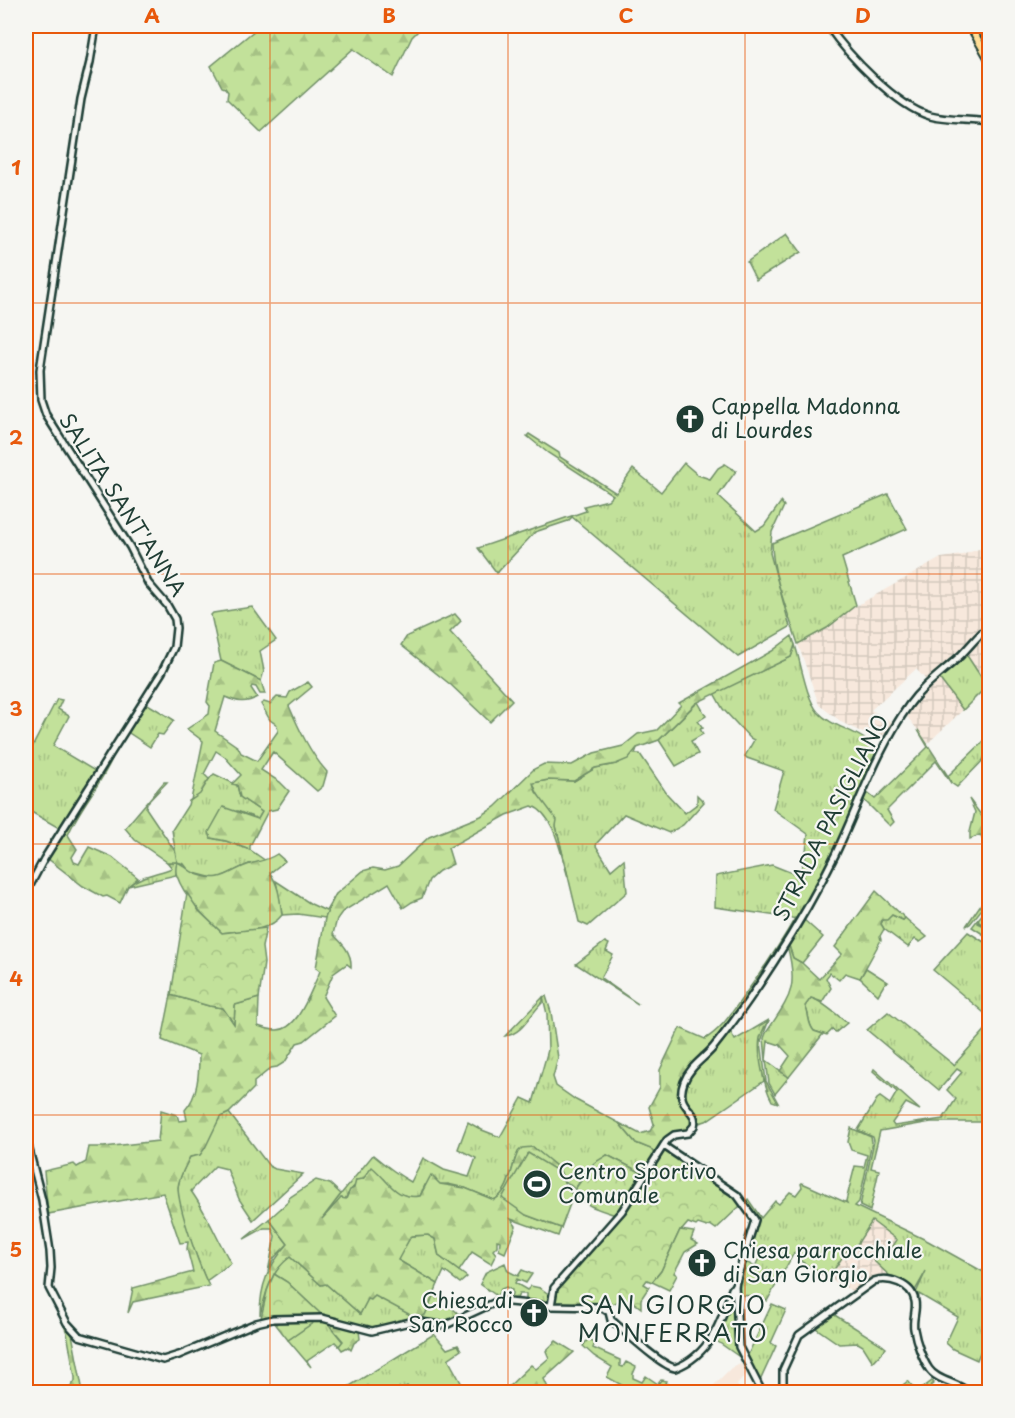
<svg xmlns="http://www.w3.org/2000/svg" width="1015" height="1418" viewBox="0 0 1015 1418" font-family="'Playpen Sans',sans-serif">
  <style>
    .built { fill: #f7e8dc }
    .industrial { fill: url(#industrial-grid) }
    .grass { fill: url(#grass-tufts); stroke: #708f67; stroke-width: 1.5 }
    .forest { fill: url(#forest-firs); stroke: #708f67; stroke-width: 1.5 }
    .cemetery { fill: url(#cemetery-stones); stroke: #708f67; stroke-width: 1.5 }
    .park { fill: url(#park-crowns); stroke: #708f67; stroke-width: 1.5 }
    .garden { fill: #c2e19a; stroke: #708f67; stroke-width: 1.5 }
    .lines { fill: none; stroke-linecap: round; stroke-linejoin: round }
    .minor-casing { stroke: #1f3d34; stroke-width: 10 }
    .major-casing { stroke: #1f3d34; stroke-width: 10 }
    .minor { stroke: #f6f6f2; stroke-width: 5 }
    .major { stroke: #ffdd96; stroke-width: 6 }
    .grid { fill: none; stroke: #e8590c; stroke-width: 1.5; stroke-opacity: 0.55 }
    .labels { text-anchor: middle; stroke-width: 4.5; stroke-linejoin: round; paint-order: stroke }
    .poi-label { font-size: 21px; fill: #1f3d34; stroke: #f6f6f2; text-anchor: start }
    .street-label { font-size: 21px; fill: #1f3d34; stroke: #f6f6f2 }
    .quarter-label { font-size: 24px; letter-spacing: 1.5px; fill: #1f3d34; stroke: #f6f6f2 }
    .neatline { fill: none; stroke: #e8590c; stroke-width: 2 }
    .grid-label { font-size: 20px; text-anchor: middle; font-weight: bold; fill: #e8590c }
  </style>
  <defs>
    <pattern id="industrial-grid" width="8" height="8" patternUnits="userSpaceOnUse" patternTransform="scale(1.5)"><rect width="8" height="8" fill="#f7e8dc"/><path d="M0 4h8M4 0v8" fill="none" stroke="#d3c8bd"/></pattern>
    <pattern id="grass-tufts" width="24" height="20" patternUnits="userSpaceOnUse" patternTransform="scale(1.5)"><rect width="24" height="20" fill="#c2e19a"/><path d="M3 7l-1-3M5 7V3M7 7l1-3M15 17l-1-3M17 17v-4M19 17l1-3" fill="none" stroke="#a6c285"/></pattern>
    <pattern id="forest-firs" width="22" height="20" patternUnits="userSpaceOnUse" patternTransform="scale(1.5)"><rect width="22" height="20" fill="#c2e19a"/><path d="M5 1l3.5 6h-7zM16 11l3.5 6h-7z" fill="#a6c285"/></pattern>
    <pattern id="cemetery-stones" width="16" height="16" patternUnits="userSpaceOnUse" patternTransform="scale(1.5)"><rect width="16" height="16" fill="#c2e19a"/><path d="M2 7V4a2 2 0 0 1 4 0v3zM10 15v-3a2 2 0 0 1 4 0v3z" fill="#a6c285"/></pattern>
    <pattern id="park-crowns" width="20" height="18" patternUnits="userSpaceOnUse" patternTransform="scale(1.5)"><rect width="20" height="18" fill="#c2e19a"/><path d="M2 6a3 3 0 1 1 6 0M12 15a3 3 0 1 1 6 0" fill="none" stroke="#a6c285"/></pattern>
  </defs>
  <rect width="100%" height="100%" fill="#f6f6f2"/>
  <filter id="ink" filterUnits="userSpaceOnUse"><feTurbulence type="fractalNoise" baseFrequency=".0167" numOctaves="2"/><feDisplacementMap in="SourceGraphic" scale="12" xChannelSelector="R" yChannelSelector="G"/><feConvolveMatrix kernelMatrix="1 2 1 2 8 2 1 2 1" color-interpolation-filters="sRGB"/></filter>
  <g filter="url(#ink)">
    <path class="built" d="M740 1363 748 1372 737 1385 743 1392H719L714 1385 731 1368Z"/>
    <g class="industrial">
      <path d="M987 546H989V621L927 681 916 669 871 710 894 723 882 737 861 732 843 723 819 705 798 644 827 628 849 610 941 558 962 555Z"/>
      <path d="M989 629V689L966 654Z"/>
      <path d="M939 678 963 710 928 743 905 714 925 688Z"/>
      <path d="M871 1221 896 1239 901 1236 884 1260 878 1265 893 1279 876 1280 856 1293 828 1278 847 1250 852 1252Z"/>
    </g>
    <g class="grass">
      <path d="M787 233 801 252 756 280 747 262Z"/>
      <path d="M529 434 559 453 560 457 616 493 633 469 661 492 684 463 698 475 710 479 718 468 725 464 736 471 718 496 756 531 764 526 781 502 784 506 772 532 770 553 790 627 738 657 572 517 568 521 535 532 497 573 478 548 586 511 584 506 608 500 613 495 548 453 527 436Z"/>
      <path d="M888 494 907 529 842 558 856 605 827 628 798 644C788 613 772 574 772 543Z"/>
      <path d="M252 607 276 640 260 651 264 671 261 681 221 661 211 615 213 613Z"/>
      <path d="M795 645C801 663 806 698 818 712 835 731 870 730 877 757L833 854 798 919 715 907 716 876 772 865 797 875 805 860 808 834 773 809 784 771 747 758 745 756 754 740 750 738 723 709 714 693 791 657Z"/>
      <path d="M966 654 987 686 963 710 939 678Z"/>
      <path d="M57 699 62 700 58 709 69 716 53 746 95 771 59 828 26 809V759Z"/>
      <path d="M698 702 706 716 698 721 703 728 700 729 703 734 691 741 698 754 676 766 659 740Z"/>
      <path d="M146 703 174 720 163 735 158 734 150 747 126 731Z"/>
      <path d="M989 736V754L957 787 951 783 948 776Z"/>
      <path d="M637 748 635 754H640L667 794 685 813 697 804V795L704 802 683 825 669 833 624 814 597 843 596 846 611 870 624 859 627 892 588 926 579 922 556 826C550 811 538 799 533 783L548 780 574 781 595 768 616 764Z"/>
      <path d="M214 774 237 785 240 797 262 812 258 819 237 811 211 838 226 841 250 850 266 861 249 864 217 879 190 872 184 864 177 862 176 875 128 886C141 875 157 874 172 868L167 862H177L172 830 188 805 189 801C201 795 204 783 214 774Z"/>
      <path d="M276 881 311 904 326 911 336 894 325 918 298 914 282 915Z"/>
      <path d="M892 915 903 920 905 918 927 937 920 942 915 939 908 947 884 929 881 924 883 920Z"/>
      <path d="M803 919 823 937 802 963 793 958 788 943Z"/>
      <path d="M968 932 989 945V1017L933 970Z"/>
      <path d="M605 942 609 944 606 951 613 955 601 978 638 1004 576 964Z"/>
      <path d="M866 968 888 982 885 983 878 995 860 978Z"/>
      <path d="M546 996 551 1012 558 1058 553 1077 556 1086 576 1100 619 1123 636 1143 651 1149 656 1156 642 1173 607 1155 584 1175 575 1189 564 1180 560 1171 533 1147 515 1159C511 1173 508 1193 494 1200L465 1188 448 1184 425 1185 420 1196C403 1199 393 1192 384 1179 364 1179 356 1179 345 1199L341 1198 335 1207 318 1222 373 1155C385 1165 397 1174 411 1182L423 1158 444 1170 469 1177 476 1158 458 1149 468 1122 482 1130 500 1137 522 1098 533 1103 548 1050 547 1014 543 997Z"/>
      <path d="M811 997C824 1003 836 1014 847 1023L836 1032 832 1030 827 1035 814 1031C807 1023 810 1015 805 1006Z"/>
      <path d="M888 1012 954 1065 989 1026V1113L983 1122H931L880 1131 871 1168 879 1170 870 1211 860 1206 874 1141 873 1137 858 1130 877 1099 880 1097 890 1104 897 1092 873 1071 874 1069 920 1110 906 1103 892 1123 894 1126 943 1119 956 1099 947 1090 962 1072 957 1069 939 1090 867 1030Z"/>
      <path d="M769 1020C756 1039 761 1058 764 1081L706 1121 699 1123 695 1113 686 1106 684 1099 688 1080 695 1067 717 1049 730 1031 735 1040Z"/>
      <path d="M766 1060 789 1077 775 1094 769 1083Z"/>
      <path d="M229 1113 269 1166 275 1169 303 1174 253 1220 239 1199 227 1169 215 1166 191 1191C207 1213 217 1240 231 1263L206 1281C197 1256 177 1213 178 1187 179 1177 185 1166 190 1157L200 1154 220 1117Z"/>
      <path d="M851 1128 871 1137 872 1142 859 1202 855 1206 928 1241 989 1275V1319L986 1326 989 1330 977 1360 953 1349 946 1343 958 1317 919 1294 916 1321 917 1299 915 1295 926 1271 913 1294 893 1279 873 1260 876 1255 884 1260 897 1240 872 1221 852 1252 847 1250 834 1270 827 1277 802 1262 794 1253 767 1301 754 1296 736 1295 740 1286 739 1280 744 1261 755 1267 759 1258 758 1255 748 1250 755 1218 746 1202 748 1199 761 1218 775 1201 779 1204 790 1192 796 1195 802 1187 801 1184 802 1183 847 1203 846 1201 855 1166 864 1167 867 1155 851 1150 848 1142Z"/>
      <path d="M269 1219 288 1244 274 1258 268 1272 275 1236 272 1228H264L244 1239Z"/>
      <path d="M428 1235 435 1239 439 1256 467 1277 460 1283 444 1271 438 1284 398 1260V1257L411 1236Z"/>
      <path d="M290 1257 321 1285 326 1284 360 1314 368 1298 375 1295 416 1318 425 1315 434 1293 460 1315 450 1321 443 1322 418 1320 380 1328 362 1327 323 1316 287 1282 274 1274 281 1264Z"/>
      <path d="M505 1263 508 1271 518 1276 522 1270 532 1274 526 1283 517 1279 515 1283 527 1290 531 1286 540 1288 550 1295 549 1300 544 1304 526 1301V1294H519L516 1301 510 1300 512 1294V1290L506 1287 501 1289 497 1296 480 1284 486 1272Z"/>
      <path d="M733 1289 736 1340 741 1358 714 1339Z"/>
      <path d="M772 1304 786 1310 771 1343 776 1346 759 1383 746 1359Z"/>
      <path d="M833 1314 881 1344 886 1348 873 1362 863 1346 858 1343 839 1344 813 1326Z"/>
      <path d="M317 1320 326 1321 343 1342 339 1346 335 1342 307 1361 311 1367 288 1340Z"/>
      <path d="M434 1334 447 1349 458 1345 461 1350 448 1359 464 1388 461 1392H410L407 1386 398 1392H340Z"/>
      <path d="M588 1339 595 1342 593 1348 620 1360V1366L623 1367 626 1362 636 1367 633 1374V1378L642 1382 646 1376 658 1384 661 1380 666 1381 665 1383 668 1384V1392H666L665 1389 656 1388 653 1392H631L629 1389 607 1377 612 1367 594 1356 583 1346Z"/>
      <path d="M908 1381 917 1392 932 1381 934 1383 927 1389 932 1392H894Z"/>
    </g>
    <g class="forest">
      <path d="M260 26H435L421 28 412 37 393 77 353 49 261 132 227 99 228 92 225 88 222 87 211 66Z"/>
      <path d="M455 614 461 621 450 632 512 700 490 722 451 685 401 645 407 636Z"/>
      <path d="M792 636 795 645 791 657 696 703 659 740 637 748 628 759 616 764 595 768 574 781 548 780 533 783 536 792 557 820 556 826 568 877C561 856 555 814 532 806L507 815 448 848 453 864 439 871 429 880 422 898 412 902 403 908 389 883 342 912 337 919 333 934C343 944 352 953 351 967L347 964 333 974 323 997 335 1016 304 1041 297 1043 285 1062 277 1067 271 1068 254 1082V1088L229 1113 220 1117 205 1148 200 1155 190 1157C185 1167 179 1177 178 1187 178 1207 199 1266 209 1286L133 1302 128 1313 133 1288 193 1272 187 1249 188 1242 180 1243 163 1193 48 1214 44 1171 74 1164 77 1167 86 1162 89 1147H104L158 1141 161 1110 177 1115 179 1121 187 1120 185 1110C198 1096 199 1074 199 1055L162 1040 171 995 209 1006 223 1008 234 1023 235 1005 259 998 258 1026C264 1028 271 1030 277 1030 298 1030 310 992 318 976L320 971 316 968 325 918 330 906 336 894 363 871 373 868 385 870 398 866 429 837 481 816 495 807 534 769 544 764 572 765 594 753 623 746 638 734 657 730 681 705 679 703 772 651Z"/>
      <path d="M221 661 261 681 265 694H260L256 687 252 686 251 688 257 697C246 704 237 702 225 697L215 731 238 747 241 753 257 761 278 731 277 725 270 720 261 704 264 702 270 704 277 697 287 698 290 692 308 682 312 687 289 706C299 729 310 753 327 772L323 786 317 791 273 752 261 770 280 782 289 791 277 809 268 811 250 846V850L226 841 211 838 209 832 223 807 258 819 262 812 240 797 237 785 232 784 241 775 225 757 216 751 204 774 209 779 200 794 191 800 203 741 187 729 209 714 210 706 207 702 214 663Z"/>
      <path d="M918 730 948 776 951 783 936 761 887 810 894 822 890 826 863 799 866 792 875 799 928 747Z"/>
      <path d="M110 755 112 759C100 786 79 808 68 835L77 849 72 857 74 862 79 864 89 847 112 857 138 878 128 886 120 903 107 896 103 897 83 886 47 858Z"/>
      <path d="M164 782H167L147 803 146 808 175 851 177 862C185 865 188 871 196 874 223 884 228 871 250 864 260 861 268 860 277 854L285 861 270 873C279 885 280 900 282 915 268 933 242 930 222 933 206 918 184 897 177 876 175 872 176 866 177 862H167L135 840 125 828Z"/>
      <path d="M969 799 984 819 989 822V864L988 849 980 835 970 839V832L975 812Z"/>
      <path d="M989 878V900L970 924 966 926 988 894Z"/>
      <path d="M876 891 905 918 903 920 892 915 887 920H882L881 924 884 929 880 936 881 940 860 978 845 973 839 980 830 973 826 978 831 988 822 1002 811 998 805 1006C810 1015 807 1023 814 1031L823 1034 789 1077 780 1071 790 1056 780 1045 768 1041 766 1060 764 1038 766 1033C790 996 799 990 787 945L788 943 793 958 802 963 819 979 842 954 835 947Z"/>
      <path d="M795 918 798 919C773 960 747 1000 719 1039 710 1051 694 1060 687 1073 683 1081 679 1096 683 1105 687 1114 696 1116 691 1129L672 1134 656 1156 651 1149 636 1143 619 1123 640 1134 650 1131 654 1124 649 1107 660 1087V1070L680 1028 705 1039C722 1029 732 1012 743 997 762 971 779 946 795 918Z"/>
      <path d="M543 997V1002C530 1014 523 1034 505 1036Z"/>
      <path d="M769 1020 761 1041 766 1081 778 1103 772 1101C764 1086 757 1054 760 1038 762 1031 765 1026 769 1020Z"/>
      <path d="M533 1147 555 1165 564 1180 556 1170 527 1154 526 1215 561 1228 558 1236 511 1219 516 1226 505 1253 499 1250 500 1241 497 1240V1246L493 1250 496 1254 491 1264 472 1252 459 1271 439 1256 435 1239 428 1235 411 1236 398 1260 438 1284 425 1315 416 1318 375 1296 371 1300 368 1299 360 1314 326 1284 321 1285 290 1257C270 1272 266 1293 260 1315 260 1285 268 1266 288 1244L269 1219 289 1201V1198L316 1180 330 1184 341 1194 322 1219 341 1198 346 1199 350 1190 354 1188 356 1180 363 1179 372 1167C389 1181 395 1200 420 1196L431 1175 440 1184 465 1188 494 1200C510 1192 511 1167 518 1152L522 1148Z"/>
      <path d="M56 1307 72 1334 83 1392H67L75 1381V1377L67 1333Z"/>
      <path d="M335 1323 359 1330 360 1339 354 1343 351 1350 348 1347 342 1350 339 1346 343 1341 331 1327Z"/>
      <path d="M556 1341 574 1352 544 1379 549 1390 553 1392H503L531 1365 536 1369 549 1358 546 1351Z"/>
    </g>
    <path class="cemetery" d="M989 905V928L977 921Z"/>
    <g class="park">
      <path d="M187 893 199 911 222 933 266 928 262 947 264 963 259 998 235 1005 234 1024 223 1008 209 1006 171 995Z"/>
      <path d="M979 918 978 923 989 928V938L972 927Z"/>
      <path d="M663 1150 739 1199 741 1205 716 1229 710 1225 707 1227 698 1224 696 1226 688 1223 682 1230H680L661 1271 652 1282 647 1280 644 1284 649 1287 641 1299V1308L633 1302 629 1305 620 1300 605 1308 560 1304 556 1301 554 1291 622 1215Z"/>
      <path d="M607 1155 642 1173 616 1215C601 1210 580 1206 575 1189L594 1163Z"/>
      <path d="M274 1274 287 1282 323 1316 308 1315 261 1318 267 1291Z"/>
      <path d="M317 1320 288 1340 274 1322 262 1324 270 1321Z"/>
    </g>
    <g class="garden">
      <path d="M528 1153 556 1170 573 1196 561 1228 526 1215 502 1198Z"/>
      <path d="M680 1230 694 1232 691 1240 698 1244 685 1252 674 1273 677 1275 669 1290 652 1282 661 1271Z"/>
    </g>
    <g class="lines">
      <g class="minor-casing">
        <g id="minor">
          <path d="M828 26C848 55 896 106 930 116 949 121 970 119 990 122"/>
          <path d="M26 893 44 859 162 672 174 647 176 628 175 619 167 605 148 583 130 547 46 415 41 400 40 370 81 99 90 62 96 26"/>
          <path d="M26 1138 42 1200 50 1251 51 1268 49 1288 67 1323 79 1336 163 1360 179 1355 256 1323 273 1319 322 1318 372 1331 414 1321 441 1325 448 1324 498 1301 551 1306 601 1307 609 1312 611 1320C625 1331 661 1366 675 1368 709 1356 722 1321 732 1289L735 1285 755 1220 737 1195 664 1146"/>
          <path d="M735 1285 739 1347 762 1392"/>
          <path d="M551 1306 554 1288 622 1211 667 1140 674 1135 688 1133 694 1126C699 1108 674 1109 684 1082 691 1064 706 1058 716 1044 737 1018 756 990 774 962 796 928 817 892 835 855 859 805 876 751 909 705 923 685 943 672 961 655 971 645 979 634 990 625"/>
          <path d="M783 1392V1370L799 1335 874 1281C889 1276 912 1284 915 1301 917 1310 912 1320 914 1329 916 1341 922 1359 929 1369 937 1381 957 1382 968 1392"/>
        </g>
      </g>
      <g class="major-casing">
        <path id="major" d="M970 26 990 61"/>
      </g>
      <use href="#minor" class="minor"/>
      <use href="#major" class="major"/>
    </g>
  </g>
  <path class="grid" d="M270 26V1392M508 26V1392M745 26V1392M26 303H990M26 574H990M26 844H990M26 1115H990"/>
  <defs>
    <g id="church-disc" transform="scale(1.5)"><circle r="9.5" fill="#1f3d34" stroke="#f6f6f2"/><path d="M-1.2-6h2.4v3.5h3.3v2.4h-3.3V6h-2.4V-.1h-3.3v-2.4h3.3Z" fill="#fff"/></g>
    <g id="stadium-disc" transform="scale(1.5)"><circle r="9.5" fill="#1f3d34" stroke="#f6f6f2"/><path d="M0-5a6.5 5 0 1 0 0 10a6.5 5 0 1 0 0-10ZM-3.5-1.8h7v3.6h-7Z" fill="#fff"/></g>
  </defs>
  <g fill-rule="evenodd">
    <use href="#church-disc" x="690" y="419"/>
    <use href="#stadium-disc" x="537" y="1184"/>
    <use href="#church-disc" x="702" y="1263"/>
    <use href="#church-disc" x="534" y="1313"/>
  </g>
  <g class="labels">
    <g class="poi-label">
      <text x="711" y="414">Cappella Madonna<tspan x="711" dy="24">di Lourdes</tspan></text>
      <text x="558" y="1179">Centro Sportivo<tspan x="558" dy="24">Comunale</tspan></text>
      <text x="723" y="1258">Chiesa parrocchiale<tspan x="723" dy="24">di San Giorgio</tspan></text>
      <text x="513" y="1308" text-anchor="end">Chiesa di<tspan x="513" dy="24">San Rocco</tspan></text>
    </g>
    <g class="street-label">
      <text transform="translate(122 505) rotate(57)" y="7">SALITA SANT'ANNA</text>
      <text transform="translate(831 818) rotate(-63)" y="7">STRADA PASIGLIANO</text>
    </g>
    <g class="quarter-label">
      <text x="673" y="1314">SAN GIORGIO<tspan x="673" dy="28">MONFERRATO</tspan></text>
    </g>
  </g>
  <rect width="1015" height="1418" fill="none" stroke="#f6f6f2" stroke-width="66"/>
  <rect x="33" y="33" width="949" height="1352" class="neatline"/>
  <g class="grid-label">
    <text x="152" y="23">A</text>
    <text x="389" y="23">B</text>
    <text x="626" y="23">C</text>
    <text x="863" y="23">D</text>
    <text x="16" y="175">1</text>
    <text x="16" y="445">2</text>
    <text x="16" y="716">3</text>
    <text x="16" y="986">4</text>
    <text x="16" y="1257">5</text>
  </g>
</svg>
